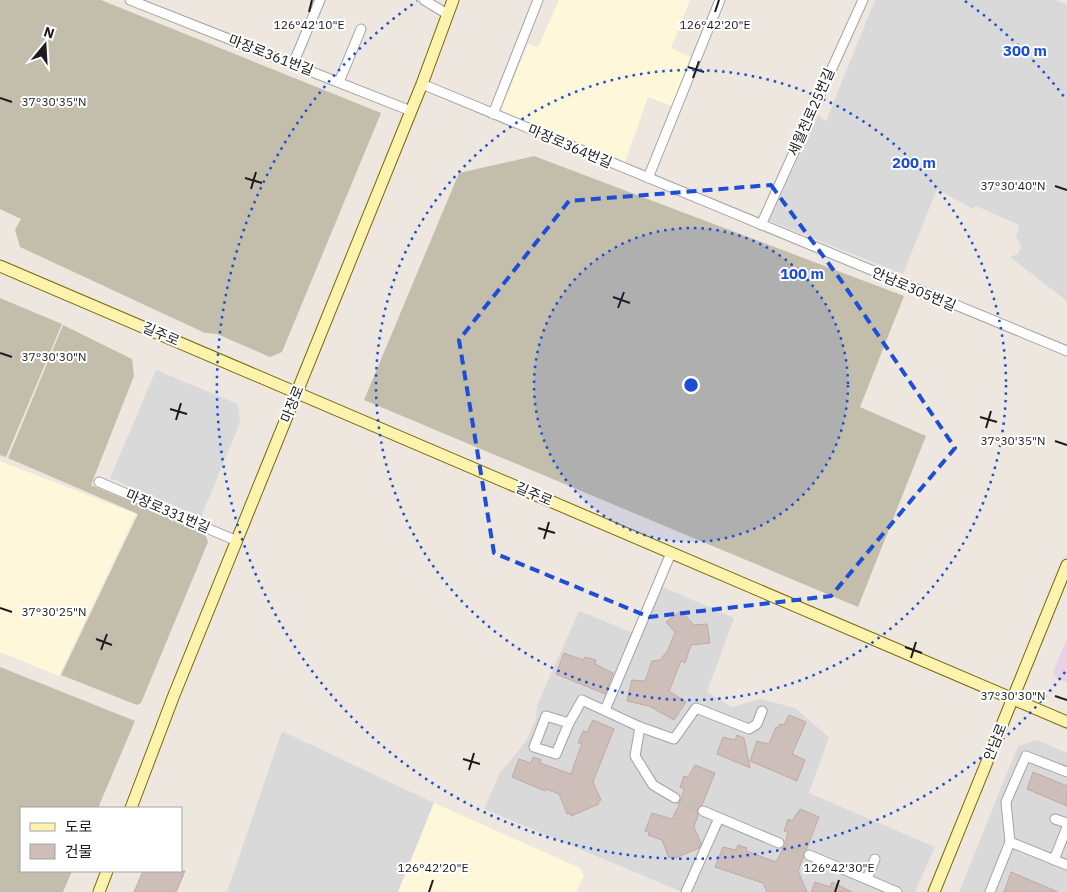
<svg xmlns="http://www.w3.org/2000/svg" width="1067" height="892" viewBox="0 0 1067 892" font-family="'IBM Plex Sans','Noto Sans KR',sans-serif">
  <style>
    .residential { fill: #dad9d9 }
    .industrial { fill: #e8d2e8 }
    .education { fill: #fff7d9 }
    .construction { fill: #c3beab }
    .building { fill: #cebeb9; stroke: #c1a9a2 }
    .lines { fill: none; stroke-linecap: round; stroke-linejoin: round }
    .street-tunnel { stroke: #c4beb9; stroke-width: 9; stroke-dasharray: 9 4.5; stroke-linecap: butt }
    .street-casing { stroke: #a3a3a3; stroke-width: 11 }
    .secondary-casing { stroke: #766b00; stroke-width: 13 }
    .street { stroke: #fff; stroke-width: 9 }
    .secondary { stroke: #fef2af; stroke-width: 11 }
    .marked { fill: none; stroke: #1d4ed8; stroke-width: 4; stroke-dasharray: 10 6; stroke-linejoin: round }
    .ticks { fill: none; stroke: #1c1c1c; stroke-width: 2 }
    .ring { fill: none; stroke: #1d4ed8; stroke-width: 2.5; stroke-dasharray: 2.5 5 }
    .labels { text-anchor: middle; stroke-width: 4; stroke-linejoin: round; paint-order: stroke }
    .street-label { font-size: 14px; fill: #1c1c1c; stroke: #fff }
    .ticks-label { font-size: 12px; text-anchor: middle; fill: #1c1c1c; stroke: #fff; stroke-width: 4; stroke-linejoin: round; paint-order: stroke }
    .centre { fill: #1d4ed8; stroke: #fff; stroke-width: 2.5 }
    .ring-label { font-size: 15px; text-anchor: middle; font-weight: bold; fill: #1d4ed8; stroke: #fff; stroke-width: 4; stroke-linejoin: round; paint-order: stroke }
  </style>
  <rect width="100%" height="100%" fill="#eee7e0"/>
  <g class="residential">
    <path d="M875 0H1056L1067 5V301L1010 257 1018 254 1021 246 1016 237 1019 225 976 206 973 209 937 189 903 274 769 221 818 115 826 121Z"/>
    <path d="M156 370 238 404 240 423 201 517 110 478Z"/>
    <path d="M656 584 734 618 707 692 732 707 761 699 795 708 829 737 809 793 935 847 915 892H682L484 809 500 773 526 741 536 719 537 705 579 611 636 634Z"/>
    <path d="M282 731 434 803 398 892H227Z"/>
    <path d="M1037 740 1067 753V892H959L1018 746Z"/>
  </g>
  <path class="industrial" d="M1067 638V683L1056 678 1053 672Z"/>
  <g class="education">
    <path d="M559 0H690L671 48 692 58 672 106 648 97 625 162 501 110 528 44 538 47Z"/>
    <path d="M0 461 136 514 59 676 0 652Z"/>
    <path d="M434 803 580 868 584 876 576 892H398Z"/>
  </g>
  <g class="construction">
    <path d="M0 0H101L381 113 282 352 270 357 217 334 205 333 20 247 15 230 21 219 0 209Z"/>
    <path d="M534 156 904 296 860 407 926 436 858 607 364 400 459 173Z"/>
    <path d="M0 298 62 324 6 457 0 455Z"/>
    <path d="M63 325 132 359 134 376 91 485 205 533 208 542 141 703 137 705 61 675 138 514 8 458Z"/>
    <path d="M0 667 135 721 98 808H21V871H72L63 892H0Z"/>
  </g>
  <g class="building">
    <path d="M681 611 694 625 707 624 710 643 691 645 685 663 681 661 669 691 686 702 674 720 649 706 627 701 632 680 645 681 652 661 660 660 668 650 675 632 666 622Z"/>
    <path d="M564 653 583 660 585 657 596 660 595 664 613 673 605 694 556 674Z"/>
    <path d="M789 715 806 722 792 754 805 760 797 781 750 761 757 741 769 744 776 727 778 728 780 724 784 725Z"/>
    <path d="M593 720 614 729 593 782 601 800 598 802 599 804 571 816 570 813 567 814 559 794 546 789 545 791 512 777 519 759 531 763 533 757 541 760 540 763 571 774 582 743H578L583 731 587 732Z"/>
    <path d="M737 735 744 738 750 768 717 754 723 737 735 740Z"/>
    <path d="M695 765 715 773 702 805 697 809 698 815 694 827 701 843 699 848 673 859 672 857 669 858 662 840 648 835 649 832 645 831 652 813 672 819 681 801 684 789 680 787 684 776 688 777Z"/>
    <path d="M1033 772 1067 786V806L1027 789Z"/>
    <path d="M800 809 819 817 798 871 807 892H767L763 883 715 867 723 847 736 850 738 845 747 848 746 851 776 862 785 845 788 832 784 831 788 819 792 821Z"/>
    <path d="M143 871H185L176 892H134Z"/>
    <path d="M1011 872 1058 892H1004Z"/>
    <path d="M815 882 830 887 832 882 852 892H811Z"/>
  </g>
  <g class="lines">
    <g class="street-tunnel">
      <path d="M675 798 703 811"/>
      <path d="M779 843 809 855"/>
    </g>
    <g class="street-casing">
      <g id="street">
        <path d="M130 0 411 111"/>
        <path d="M424 0 447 14"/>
        <path d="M293 64 320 0"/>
        <path d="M339 82 361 29"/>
        <path d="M422 84 1067 351"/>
        <path d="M493 114 538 0"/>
        <path d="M648 178 720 0"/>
        <path d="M761 225 863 0"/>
        <path d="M99 482 237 541"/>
        <path d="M605 710 671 553"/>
        <path d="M569 723 546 716 534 747 556 754 569 723 582 700 640 727 674 739 696 708 749 729 757 724 762 711"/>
        <path d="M640 727 635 756 653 785 675 798"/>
        <path d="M703 811 779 843"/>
        <path d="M1055 819 1067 823"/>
        <path d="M1010 842 1067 865"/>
        <path d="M809 855 897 892"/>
        <path d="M1054 860 1067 827"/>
        <path d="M867 879 875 859"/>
        <path d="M686 892 719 818"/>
        <path d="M990 892 1010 842 1006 802 1026 756 1067 772"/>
      </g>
    </g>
    <g class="secondary-casing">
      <g id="secondary">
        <path d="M0 266 1067 722"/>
        <path d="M131 808 174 695 422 84 453 0"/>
        <path d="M99 892 107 871"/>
        <path d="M934 892 1067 565"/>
      </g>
    </g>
    <use href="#street" class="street"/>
    <use href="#secondary" class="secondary"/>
  </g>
  <path class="marked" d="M771 185 840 279 955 448 831 596 649 617 494 553 459 340 569 201Z"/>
  <path class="ticks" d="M309 12 312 0M715 12 719 0M688 67 704 72M693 78 699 61M0 98 12 102M245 178 262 183M1055 186 1067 190M251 189 256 172M613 297 630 303M618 308 624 292M0 353 12 357M170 409 187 414M980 417 997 422M176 420 181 403M986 428 991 411M1055 441 1067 445M538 528 555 533M544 539 549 522M0 608 12 612M96 639 112 645M905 647 922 653M101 650 107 634M911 658 916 642M1055 696 1067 700M463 759 480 764M469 770 474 753M429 892 433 880M835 892 839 880"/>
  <circle cx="691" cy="385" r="157" fill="#1d4ed8" fill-opacity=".12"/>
  <g class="ring">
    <circle cx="691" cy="385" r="157"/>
    <circle cx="691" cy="385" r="315"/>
    <path d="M1065 672A472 472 0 1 1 417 1M965 1A472 472 0 0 1 1065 98"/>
  </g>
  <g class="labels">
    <g class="street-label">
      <text transform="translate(271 55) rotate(21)" y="5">마장로361번길</text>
      <text transform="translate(811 112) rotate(-66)" y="5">세월천로25번길</text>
      <text transform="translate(570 146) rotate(23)" y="5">마장로364번길</text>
      <text transform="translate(914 289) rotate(23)" y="5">안남로305번길</text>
      <text transform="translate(161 334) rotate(23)" y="5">길주로</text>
      <text transform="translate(292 404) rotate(-68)" y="5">마장로</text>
      <text transform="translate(534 494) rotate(23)" y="5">길주로</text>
      <text transform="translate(168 511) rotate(23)" y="5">마장로331번길</text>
      <text transform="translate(995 742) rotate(-68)" y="5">안남로</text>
    </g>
  </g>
  <g class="ticks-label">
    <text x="309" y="29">126°42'10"E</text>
    <text x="715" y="29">126°42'20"E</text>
    <text x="54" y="106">37°30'35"N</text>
    <text x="1013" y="190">37°30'40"N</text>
    <text x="54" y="361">37°30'30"N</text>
    <text x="1013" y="445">37°30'35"N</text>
    <text x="54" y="616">37°30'25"N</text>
    <text x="1013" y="700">37°30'30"N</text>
    <text x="433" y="872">126°42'20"E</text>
    <text x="839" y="872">126°42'30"E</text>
  </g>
  <circle cx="691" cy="385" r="8" class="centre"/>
  <g class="ring-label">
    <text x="1025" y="56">300 m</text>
    <text x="914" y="168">200 m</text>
    <text x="802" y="279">100 m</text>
  </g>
  <rect x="20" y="807" width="162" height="65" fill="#ffffff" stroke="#a4a4a4"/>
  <rect x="30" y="823" width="25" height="8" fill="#fef2af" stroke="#a4a4a4"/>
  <text x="65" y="832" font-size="15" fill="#1c1c1c">도로</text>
  <rect x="30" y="844" width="25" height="15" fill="#cebeb9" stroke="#a4a4a4"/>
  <text x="65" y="857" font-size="15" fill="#1c1c1c">건물</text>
  <g transform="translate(45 45) rotate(18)" stroke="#ffffff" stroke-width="4" paint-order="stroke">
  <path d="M0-4L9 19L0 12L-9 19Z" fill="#1c1c1c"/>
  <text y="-8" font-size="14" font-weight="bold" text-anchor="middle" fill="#1c1c1c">N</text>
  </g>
</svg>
